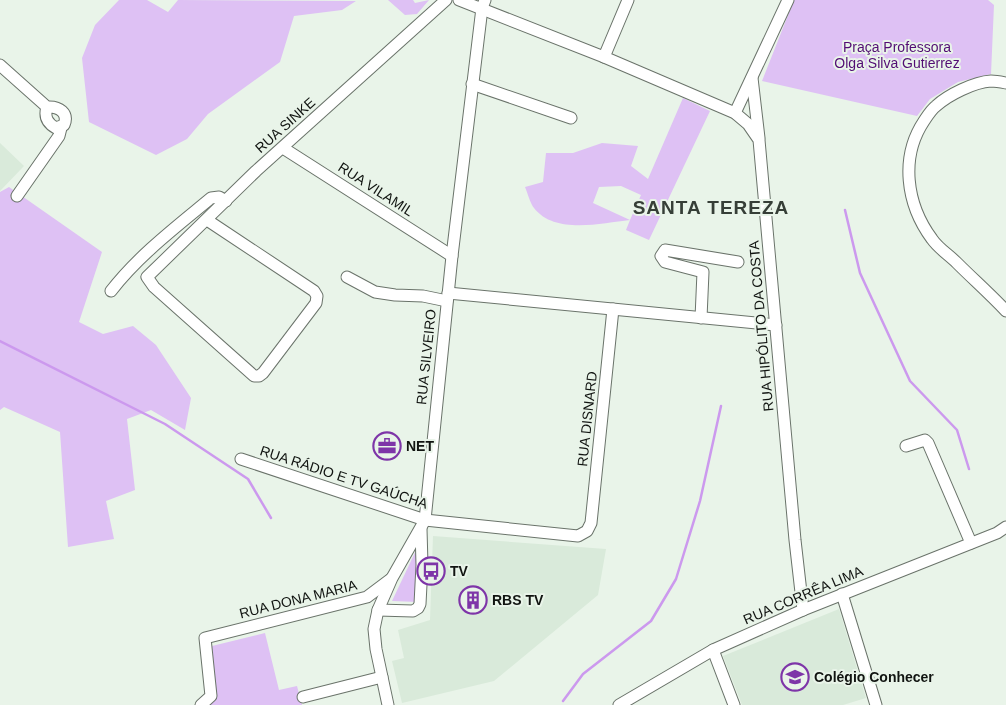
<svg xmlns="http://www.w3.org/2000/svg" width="1006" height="705" viewBox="0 0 1006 705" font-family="Helvetica,sans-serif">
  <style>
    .built { fill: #d9eada }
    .green { fill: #dec1f4; fill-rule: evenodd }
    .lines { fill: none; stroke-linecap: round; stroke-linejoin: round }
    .stream { stroke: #c9e; stroke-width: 2.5 }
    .minor-casing { stroke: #6a736a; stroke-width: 13 }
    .minor { stroke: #fff; stroke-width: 11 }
    .labels { text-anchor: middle; stroke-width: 4; stroke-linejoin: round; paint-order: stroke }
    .park-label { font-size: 14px; fill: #530e74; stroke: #e9f4e9 }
    .street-label { font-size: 14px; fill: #111411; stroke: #e9f4e9 }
    .poi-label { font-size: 14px; font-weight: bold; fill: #111411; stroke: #e9f4e9; text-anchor: start }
    .district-label { font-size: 19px; font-weight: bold; letter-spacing: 1px; fill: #363e37; stroke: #e9f4e9 }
  </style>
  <rect width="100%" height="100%" fill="#e9f4e9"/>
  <g class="built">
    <path d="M0 143 24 166 0 191Z"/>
    <path d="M433 536 606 549 598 595 494 681 402 703 392 661 404 658 398 630 430 620Z"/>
    <path d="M839 609 866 698 843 705H742L723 656Z"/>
  </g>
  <g class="green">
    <path d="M119 0H147L168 12 178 0 356 1 342 10 294 16 280 62 208 114 187 139 156 155 89 122 82 58 95 25Z"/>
    <path d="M388 0H413L415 3 429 0 417 14 405 15Z"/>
    <path d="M794 0H988L994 5 991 74 958 82 930 99 917 116 762 81Z"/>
    <path d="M683 98 710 111 649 240 626 230 630 220C601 223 555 235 534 208 530 203 528 194 525 187L543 182 546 153H573L602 143 638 146 631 166 648 179ZM621 186 641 195 630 220 593 203 599 187Z"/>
    <path d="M9 187 102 252 79 322 103 334 133 326 156 345 191 398 185 430 151 410 127 419 135 490 106 501 114 539 68 547 60 432 4 407 0 410V192Z"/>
    <path d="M419 544 418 602 392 601Z"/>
    <path d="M265 633 279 690 297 686 302 705H209L216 698 212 646Z"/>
  </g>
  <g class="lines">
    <g class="stream">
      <path d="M845 210 860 273 910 381 957 430 969 469"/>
      <path d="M0 341 165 424 248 479 271 518"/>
      <path d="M563 701 583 674 651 621 676 579 700 501 721 406"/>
    </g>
    <g class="minor-casing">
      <g id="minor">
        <path d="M459 0 604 57 735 113 748 124 759 140 795 540 803 610"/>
        <path d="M604 57 628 0"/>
        <path d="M0 65 47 107C59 106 69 113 64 125L56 128C47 123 44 117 47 107"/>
        <path d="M752 78 759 138"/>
        <path d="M1006 83C1001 82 996 81 991 81 974 82 948 95 936 106 931 110 928 115 924 121 900 157 906 204 932 239 938 248 949 255 957 263 973 279 990 294 1006 311"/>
        <path d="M472 84 571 118"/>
        <path d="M735 113 788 0"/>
        <path d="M283 148 452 256"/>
        <path d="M17 196 59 136 61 128"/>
        <path d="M207 220 314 291 317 296 316 303 263 373 259 376H254L154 287 147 277 256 171 446 0"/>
        <path d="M347 277 375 292 395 295 423 296 447 301"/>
        <path d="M111 291C139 255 176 227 211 198L219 197 226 201"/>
        <path d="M448 293 776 325"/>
        <path d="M701 318 703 272 665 262 661 256 665 250 738 262"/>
        <path d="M906 446 925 440 928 443 971 543"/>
        <path d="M241 459 425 520 578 536 587 531 591 523 613 309"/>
        <path d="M842 594 876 705"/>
        <path d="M378 610 413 611 418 608 420 604 422 565 421 529"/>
        <path d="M713 650 734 705"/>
        <path d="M303 697 382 677"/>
        <path d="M201 705 211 696 205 638 367 597 391 579"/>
        <path d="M388 705 376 649 374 629 378 610 392 578 425 520 452 256 482 8 485 0"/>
        <path d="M619 705 713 650 803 610 997 533 1006 527"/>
      </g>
    </g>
    <use href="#minor" class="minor"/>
  </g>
  <defs>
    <g id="office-ring" transform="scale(1.4375)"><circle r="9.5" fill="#e9f4e9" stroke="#7e35a8" stroke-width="1.5"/><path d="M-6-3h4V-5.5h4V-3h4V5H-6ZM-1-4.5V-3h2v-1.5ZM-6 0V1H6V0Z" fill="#7e35a8"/></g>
    <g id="bus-ring" transform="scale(1.4375)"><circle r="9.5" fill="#e9f4e9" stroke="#7e35a8" stroke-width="1.5"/><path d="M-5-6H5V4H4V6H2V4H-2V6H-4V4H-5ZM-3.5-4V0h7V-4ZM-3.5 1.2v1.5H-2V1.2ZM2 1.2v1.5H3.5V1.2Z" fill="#7e35a8"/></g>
    <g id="building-ring" transform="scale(1.4375)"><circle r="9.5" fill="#e9f4e9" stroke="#7e35a8" stroke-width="1.5"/><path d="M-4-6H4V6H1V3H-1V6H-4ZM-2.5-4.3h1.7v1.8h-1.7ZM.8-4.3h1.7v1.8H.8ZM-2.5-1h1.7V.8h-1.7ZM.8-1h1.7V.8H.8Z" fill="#7e35a8"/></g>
    <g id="school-ring" transform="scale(1.4375)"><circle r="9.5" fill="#e9f4e9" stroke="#7e35a8" stroke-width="1.5"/><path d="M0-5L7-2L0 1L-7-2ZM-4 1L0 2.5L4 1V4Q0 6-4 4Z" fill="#7e35a8"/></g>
  </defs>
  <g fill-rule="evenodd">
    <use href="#office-ring" x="387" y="446"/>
    <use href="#bus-ring" x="431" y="571"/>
    <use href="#building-ring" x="473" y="600"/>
    <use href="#school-ring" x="795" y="677"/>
  </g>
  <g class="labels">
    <g class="park-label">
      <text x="897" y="52">Praça Professora<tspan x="897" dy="16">Olga Silva Gutierrez</tspan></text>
    </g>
    <g class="street-label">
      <text transform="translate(285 125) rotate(-42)" y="5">RUA SINKE</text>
      <text transform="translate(376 189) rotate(33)" y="5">RUA VILAMIL</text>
      <text transform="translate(761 326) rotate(-95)" y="5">RUA HIPÓLITO DA COSTA</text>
      <text transform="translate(426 357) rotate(-84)" y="5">RUA SILVEIRO</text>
      <text transform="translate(587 419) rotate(-84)" y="5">RUA DISNARD</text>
      <text transform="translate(344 477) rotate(18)" y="5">RUA RÁDIO E TV GAÚCHA</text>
      <text transform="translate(803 595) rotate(-23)" y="5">RUA CORRÊA LIMA</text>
      <text transform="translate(298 599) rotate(-14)" y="5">RUA DONA MARIA</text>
    </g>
    <g class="poi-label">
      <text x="406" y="451">NET</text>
      <text x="450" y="576">TV</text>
      <text x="492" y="605">RBS TV</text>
      <text x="814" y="682">Colégio Conhecer</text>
    </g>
    <g class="district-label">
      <text x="711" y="214">SANTA TEREZA</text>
    </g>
  </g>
</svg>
